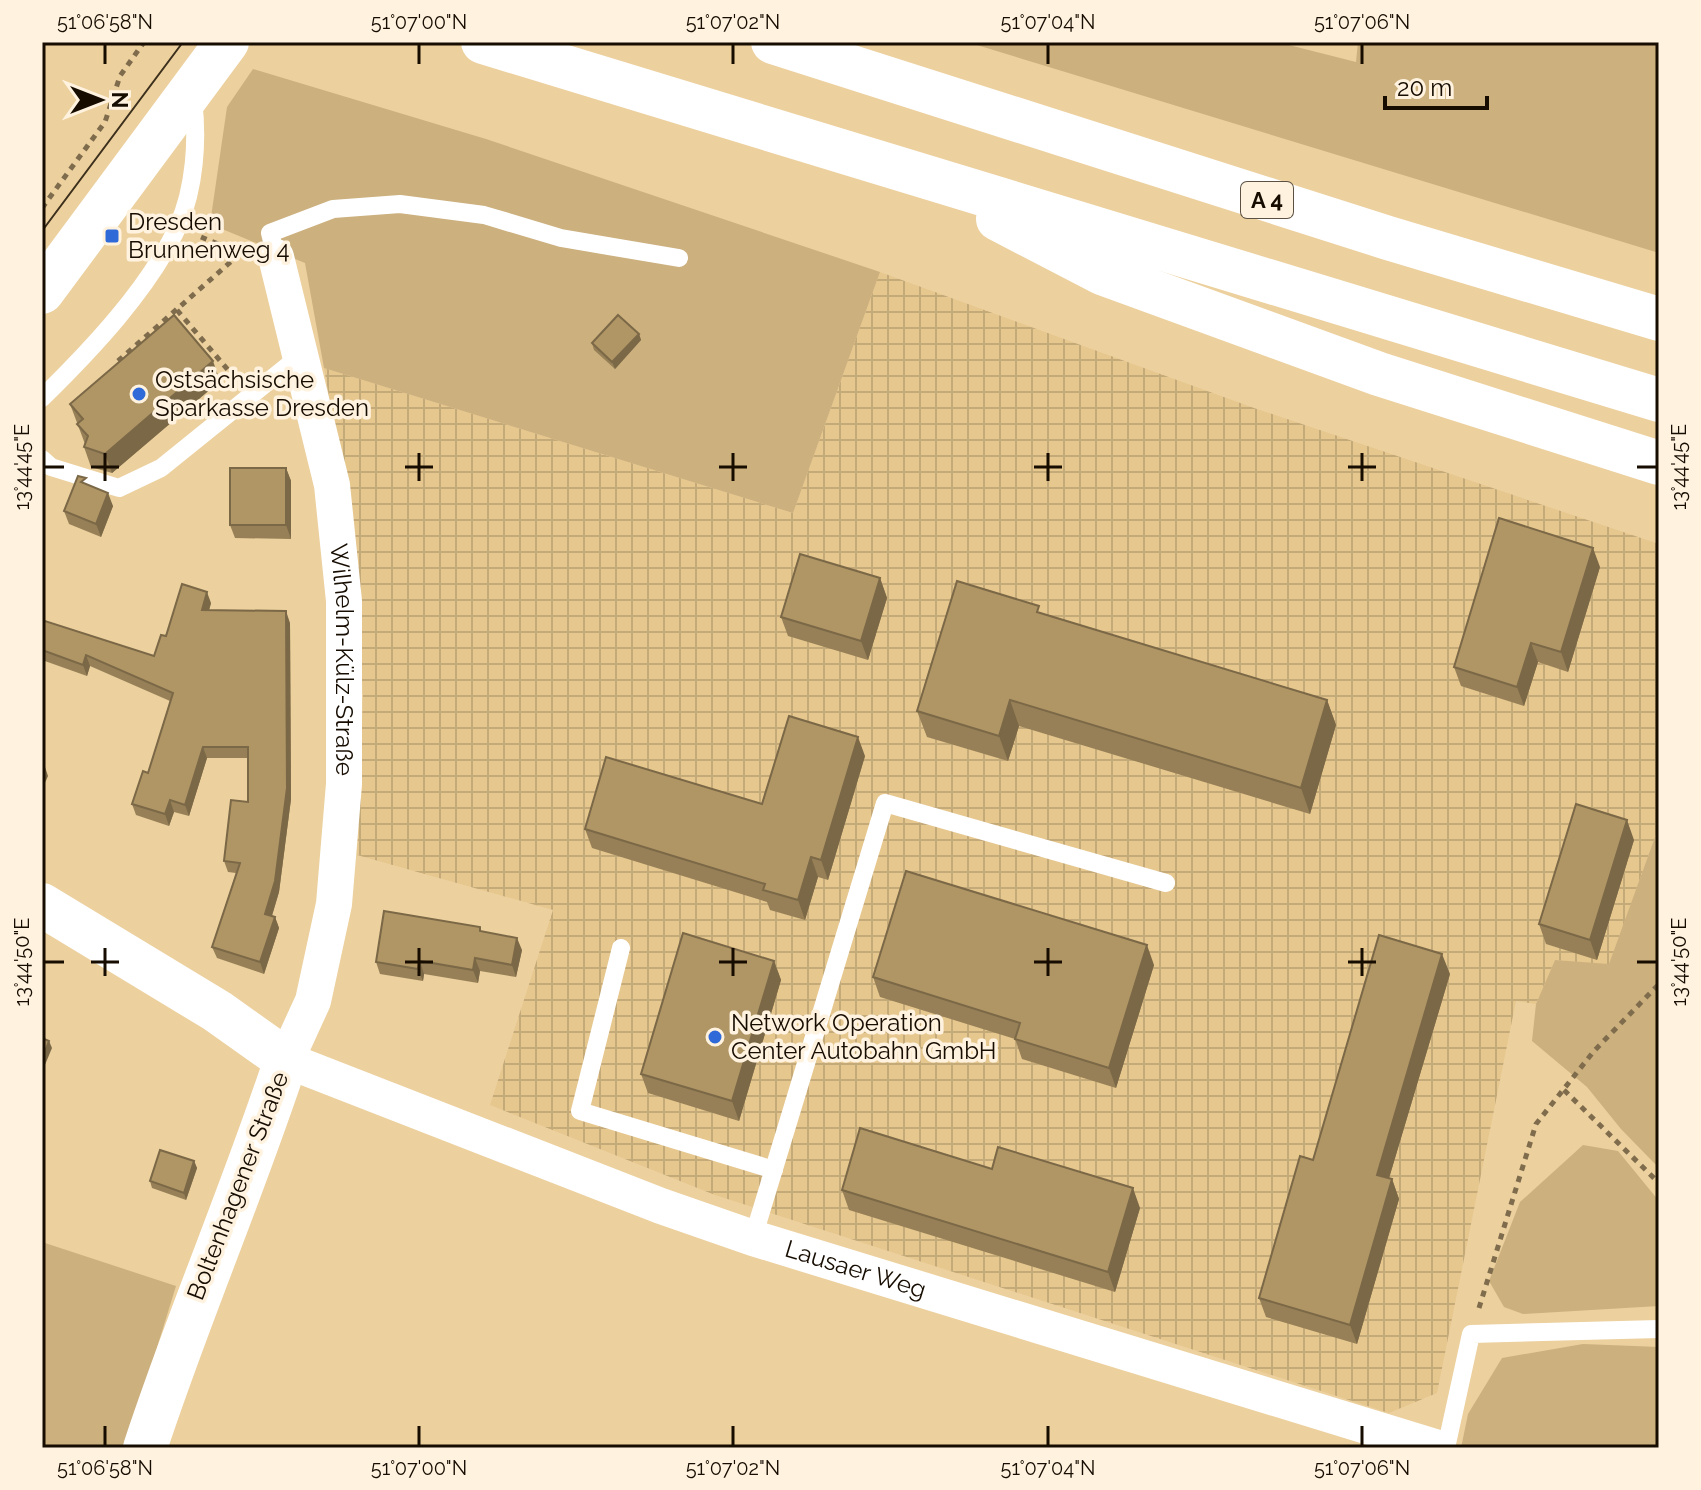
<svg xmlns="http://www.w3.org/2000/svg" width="1701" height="1490" viewBox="0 0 1701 1490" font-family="Raleway,sans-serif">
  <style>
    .industrial { fill: url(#industrial-grid) }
    .green { fill: #ccb07e }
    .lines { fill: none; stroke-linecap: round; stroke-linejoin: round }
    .path { stroke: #7f6c4d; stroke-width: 5; stroke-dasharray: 6 6; stroke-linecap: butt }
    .lane { stroke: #fff; stroke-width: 18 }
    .street { stroke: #fff; stroke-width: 36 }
    .secondary { stroke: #fff; stroke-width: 44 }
    .highway { stroke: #fff; stroke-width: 44 }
    .tram { stroke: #3c2f1c; stroke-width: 2 }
    .wall { fill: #978057 }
    .shaded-wall { fill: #7b6847 }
    .building { fill: #b09565; stroke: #7b6847; stroke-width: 2 }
    .ticks { fill: none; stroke: #160c00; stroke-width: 3 }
    .poi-dot { fill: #306ad8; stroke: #fff3e0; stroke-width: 3 }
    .labels { text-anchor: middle; stroke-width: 7; stroke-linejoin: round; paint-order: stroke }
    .shield { fill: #fff3e0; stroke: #5c5143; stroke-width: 2 }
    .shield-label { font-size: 22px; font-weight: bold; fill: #160c00 }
    .poi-label { font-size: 24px; fill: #160c00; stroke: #fff3e0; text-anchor: start }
    .street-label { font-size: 24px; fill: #160c00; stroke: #fff3e0 }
    .neatline { fill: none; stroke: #160c00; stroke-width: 3 }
    .ticks-label { font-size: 20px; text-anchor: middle; fill: #160c00 }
  </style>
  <defs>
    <pattern id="industrial-grid" width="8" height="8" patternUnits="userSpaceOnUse" patternTransform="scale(2)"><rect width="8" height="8" fill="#e6c78e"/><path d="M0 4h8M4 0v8" fill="none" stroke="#c5aa79"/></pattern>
  </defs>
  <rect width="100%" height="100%" fill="#ecd09e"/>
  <path class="industrial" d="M880 272 1254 408 1659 544V826L1609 965 1555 960 1536 1004 1516 1001 1437 1393 1389 1413 715 1195 490 1105 553 910 357 855 363 695 350 517 324 368 793 513Z"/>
  <g class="green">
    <path d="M967 42H1277L1356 62 1358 42H1659V253Z"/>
    <path d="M253 69 486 139 880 272 793 513 324 368 305 263 210 224 227 107Z"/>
    <path d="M1659 826V1168L1621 1129 1587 1087 1532 1041 1536 1004 1555 960 1609 964Z"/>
    <path d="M1583 1145 1618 1151 1659 1201V1306L1523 1314 1504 1307 1489 1281 1520 1202Z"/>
    <path d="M42 1242 176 1286 126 1448H42Z"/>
    <path d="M1583 1344 1659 1347V1448H1461L1468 1414 1502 1358Z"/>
  </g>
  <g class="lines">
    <g class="path">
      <path d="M42 208 105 122 120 76 144 42"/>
      <path d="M201 237 240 253"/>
      <path d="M177 310 234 377"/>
      <path d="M118 361 243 251"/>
      <path d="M1564 1090 1659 1183"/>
      <path d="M1479 1308 1536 1124 1594 1051 1659 984"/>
    </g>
    <g class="lane">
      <path d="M276 257 270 233 333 209 400 204 484 215 561 238 679 258"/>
      <path d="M42 398C90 351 150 288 178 226 195 188 198 139 193 100"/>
      <path d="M42 459 51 467 119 488 161 468 290 364 300 360"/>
      <path d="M621 948 580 1111 774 1170"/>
      <path d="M753 1238 885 803 1166 883"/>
      <path d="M1446 1448 1471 1334 1659 1329"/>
    </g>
    <path class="street" id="s1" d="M276 257 332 485 344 601V784L334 904 313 1001 286 1060 661 1206 753 1238 1438 1448"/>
    <g class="secondary">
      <path d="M42 292 227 42"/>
      <path d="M42 905 217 1011 286 1060C243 1191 188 1317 145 1448"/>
    </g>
    <g class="highway">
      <path d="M483 42 1659 400"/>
      <path d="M773 42 1388 238 1659 319"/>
      <path d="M998 219 1102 273 1379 374 1659 463"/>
    </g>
    <path class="tram" d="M42 231 183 42"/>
  </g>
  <g class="wall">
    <path d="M639 334 641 340 615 369 594 350 592 343Z"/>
    <path d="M220 381 112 473 91 467 84 447 85 444 70 404Z"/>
    <path d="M286 468 291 481V539L235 538 230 525Z"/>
    <path d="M88 485 113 506 101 537 69 524 64 511Z"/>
    <path d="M1600 567 1568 672 1538 662 1524 706 1461 686 1454 667Z"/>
    <path d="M880 578 887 598 868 660 788 636 781 617Z"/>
    <path d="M211 603 209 610 290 623 291 799 279 892 272 916 275 917 279 928 264 974 217 958 212 947 236 873 228 872 224 861 248 802V758H207L189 816 174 812 169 826 136 815 132 804 148 773 170 701 90 666 87 676 42 660V620L154 656Z"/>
    <path d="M1042 614 1327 700 1336 725 1310 814 1019 726 1008 761 927 737 917 711Z"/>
    <path d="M865 756 828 880 818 877 805 920 770 910 767 902 592 848 585 829 762 804Z"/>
    <path d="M1634 840 1597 960 1546 944 1539 924Z"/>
    <path d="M482 931 522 950 516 977 480 971 478 983 424 974 423 981 380 974 376 962Z"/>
    <path d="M774 961 781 980 739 1121 648 1093 641 1074Z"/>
    <path d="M1154 965 1116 1088 1022 1059 1015 1039 880 997 873 977Z"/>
    <path d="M1450 974 1389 1178 1392 1179 1399 1199 1357 1344 1266 1317 1259 1298 1313 1160Z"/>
    <path d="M194 1161 197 1168 186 1200 152 1188 150 1181Z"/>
    <path d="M992 1169 1140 1208 1115 1292 849 1210 842 1190Z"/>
  </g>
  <g class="shaded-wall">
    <path d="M639 334 641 340 615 369 612 362Z"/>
    <path d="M213 361 220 381 112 473 105 454Z"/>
    <path d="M286 468 291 481V539L286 525Z"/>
    <path d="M108 493 113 506 101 537 96 524Z"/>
    <path d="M1593 548 1600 567 1568 672 1561 652Z"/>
    <path d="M880 578 887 598 868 660 861 641Z"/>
    <path d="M207 592 211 603 206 621 202 610Z"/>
    <path d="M286 611 290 623 291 799 279 892 269 925 265 914Z"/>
    <path d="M1531 643 1538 662 1524 706 1517 687Z"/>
    <path d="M86 655 90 666 87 676 83 665Z"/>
    <path d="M1010 700 1019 726 1008 761 999 736Z"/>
    <path d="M1327 700 1336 725 1310 814 1301 788Z"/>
    <path d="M858 737 865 756 828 880 821 860Z"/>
    <path d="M203 747 207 758 189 816 185 805Z"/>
    <path d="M42 758 48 776 44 785 42 779Z"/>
    <path d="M170 800 174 812 169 826 165 814Z"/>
    <path d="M1627 820 1634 840 1597 960 1590 940Z"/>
    <path d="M811 857 818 877 805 920 798 900Z"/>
    <path d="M275 917 279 928 264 974 260 962Z"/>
    <path d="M517 938 522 950 516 977 512 965Z"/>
    <path d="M1147 945 1154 965 1116 1088 1109 1068Z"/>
    <path d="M1442 954 1450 974 1384 1195 1377 1175Z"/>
    <path d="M475 958 480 971 478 983 473 970Z"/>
    <path d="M420 961 424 974 423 981 418 969Z"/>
    <path d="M774 961 781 980 739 1121 732 1101Z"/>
    <path d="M49 1041 52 1048 42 1072V1059Z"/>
    <path d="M194 1161 197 1168 186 1200 184 1193Z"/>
    <path d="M1392 1179 1399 1199 1357 1344 1350 1325Z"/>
    <path d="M1133 1188 1140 1208 1115 1292 1108 1272Z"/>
  </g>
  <g class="building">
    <path d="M174 315 213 361 105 454 84 447 88 436 77 424 83 419 70 404Z"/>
    <path d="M618 315 639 334 612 362 592 343Z"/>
    <rect x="230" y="468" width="56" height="57"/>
    <path d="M78 476 86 478 81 482 108 493 96 524 64 511Z"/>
    <path d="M1499 518 1593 548 1561 652 1531 643 1517 687 1454 667Z"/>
    <path d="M800 554 880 578 861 641 781 617Z"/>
    <path d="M957 581 1039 606 1037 612 1327 700 1301 788 1010 700 999 736 917 711Z"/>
    <path d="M182 584 207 592 202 610 286 611 287 788 275 881 265 914 275 917 260 962 212 947 240 863 224 861 231 800 248 802V747H203L185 805 170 800 165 814 132 804 143 771 148 773 173 693 86 655 83 665 42 650V620L154 656 161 635 166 636Z"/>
    <path d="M789 716 858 737 821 860 811 857 798 900 763 890 765 884 585 829 606 757 762 804Z"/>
    <path d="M1576 804 1627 820 1590 940 1539 924Z"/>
    <path d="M906 871 1147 945 1109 1068 1015 1039 1020 1023 873 977Z"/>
    <path d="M384 911 480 927V931L517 938 512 965 475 958 473 970 420 961 418 969 376 962Z"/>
    <path d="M683 933 774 961 732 1101 641 1074Z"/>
    <path d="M1379 935 1442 954 1377 1175 1392 1179 1350 1325 1259 1298 1300 1156 1313 1160Z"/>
    <path d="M42 1038 49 1041 42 1059Z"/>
    <path d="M860 1128 992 1169 998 1147 1133 1188 1108 1272 842 1190Z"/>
    <path d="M160 1150 194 1161 184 1193 150 1181Z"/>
  </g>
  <path class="ticks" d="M105 44V64M419 44V64M733 44V64M1048 44V64M1362 44V64M105 453V481M419 453V481M733 453V481M1048 453V481M1362 453V481M44 467H64M91 467H119M405 467H433M719 467H747M1034 467H1062M1348 467H1376M1637 467H1657M105 948V976M419 948V976M733 948V976M1048 948V976M1362 948V976M44 962H64M91 962H119M405 962H433M719 962H747M1034 962H1062M1348 962H1376M1637 962H1657M105 1426V1446M419 1426V1446M733 1426V1446M1048 1426V1446M1362 1426V1446"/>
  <g class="poi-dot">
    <rect x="104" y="228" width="16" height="16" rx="4"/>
    <circle cx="139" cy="394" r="8"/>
    <circle cx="715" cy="1037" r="8"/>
  </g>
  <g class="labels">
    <rect class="shield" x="1241" y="182" width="52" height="36" rx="6"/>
    <g class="shield-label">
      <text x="1267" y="208">A 4</text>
    </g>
    <g class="poi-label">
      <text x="128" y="230">Dresden<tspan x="128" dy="28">Brunnenweg 4</tspan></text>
      <text x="155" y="388">Ostsächsische<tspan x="155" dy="28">Sparkasse Dresden</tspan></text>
      <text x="731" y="1031">Network Operation<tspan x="731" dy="28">Center Autobahn GmbH</tspan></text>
    </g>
    <g class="street-label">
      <text dy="8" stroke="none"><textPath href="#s1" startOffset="410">Wilhelm-Külz-Straße</textPath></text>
      <text transform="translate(238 1186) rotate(-69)" y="8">Boltenhagener Straße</text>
      <text dy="8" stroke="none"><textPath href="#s1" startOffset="1426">Lausaer Weg</textPath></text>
    </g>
  </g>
  <rect width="1701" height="1490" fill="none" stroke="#fff3e0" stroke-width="88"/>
  <g transform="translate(100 100) rotate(90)" stroke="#fff3e0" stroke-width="6" paint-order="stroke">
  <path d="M0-6L14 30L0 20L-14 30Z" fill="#160c00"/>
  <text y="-12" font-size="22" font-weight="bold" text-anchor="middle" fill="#160c00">N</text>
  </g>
  <path d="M1385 96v12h102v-12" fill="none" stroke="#160c00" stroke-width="4"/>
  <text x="1397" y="96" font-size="24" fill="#160c00" stroke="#fff3e0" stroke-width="6" paint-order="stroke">20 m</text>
  <rect x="44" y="44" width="1613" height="1402" class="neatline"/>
  <g class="ticks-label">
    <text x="105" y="29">51°06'58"N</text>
    <text x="419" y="29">51°07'00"N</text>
    <text x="733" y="29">51°07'02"N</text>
    <text x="1048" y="29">51°07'04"N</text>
    <text x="1362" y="29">51°07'06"N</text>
    <text transform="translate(1679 467) rotate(-90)" y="7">13°44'45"E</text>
    <text transform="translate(22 467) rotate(-90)" y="7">13°44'45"E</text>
    <text transform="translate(1679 962) rotate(-90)" y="7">13°44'50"E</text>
    <text transform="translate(22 962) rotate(-90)" y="7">13°44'50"E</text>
    <text x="105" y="1475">51°06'58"N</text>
    <text x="419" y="1475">51°07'00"N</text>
    <text x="733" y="1475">51°07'02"N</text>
    <text x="1048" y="1475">51°07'04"N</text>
    <text x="1362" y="1475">51°07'06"N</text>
  </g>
</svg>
